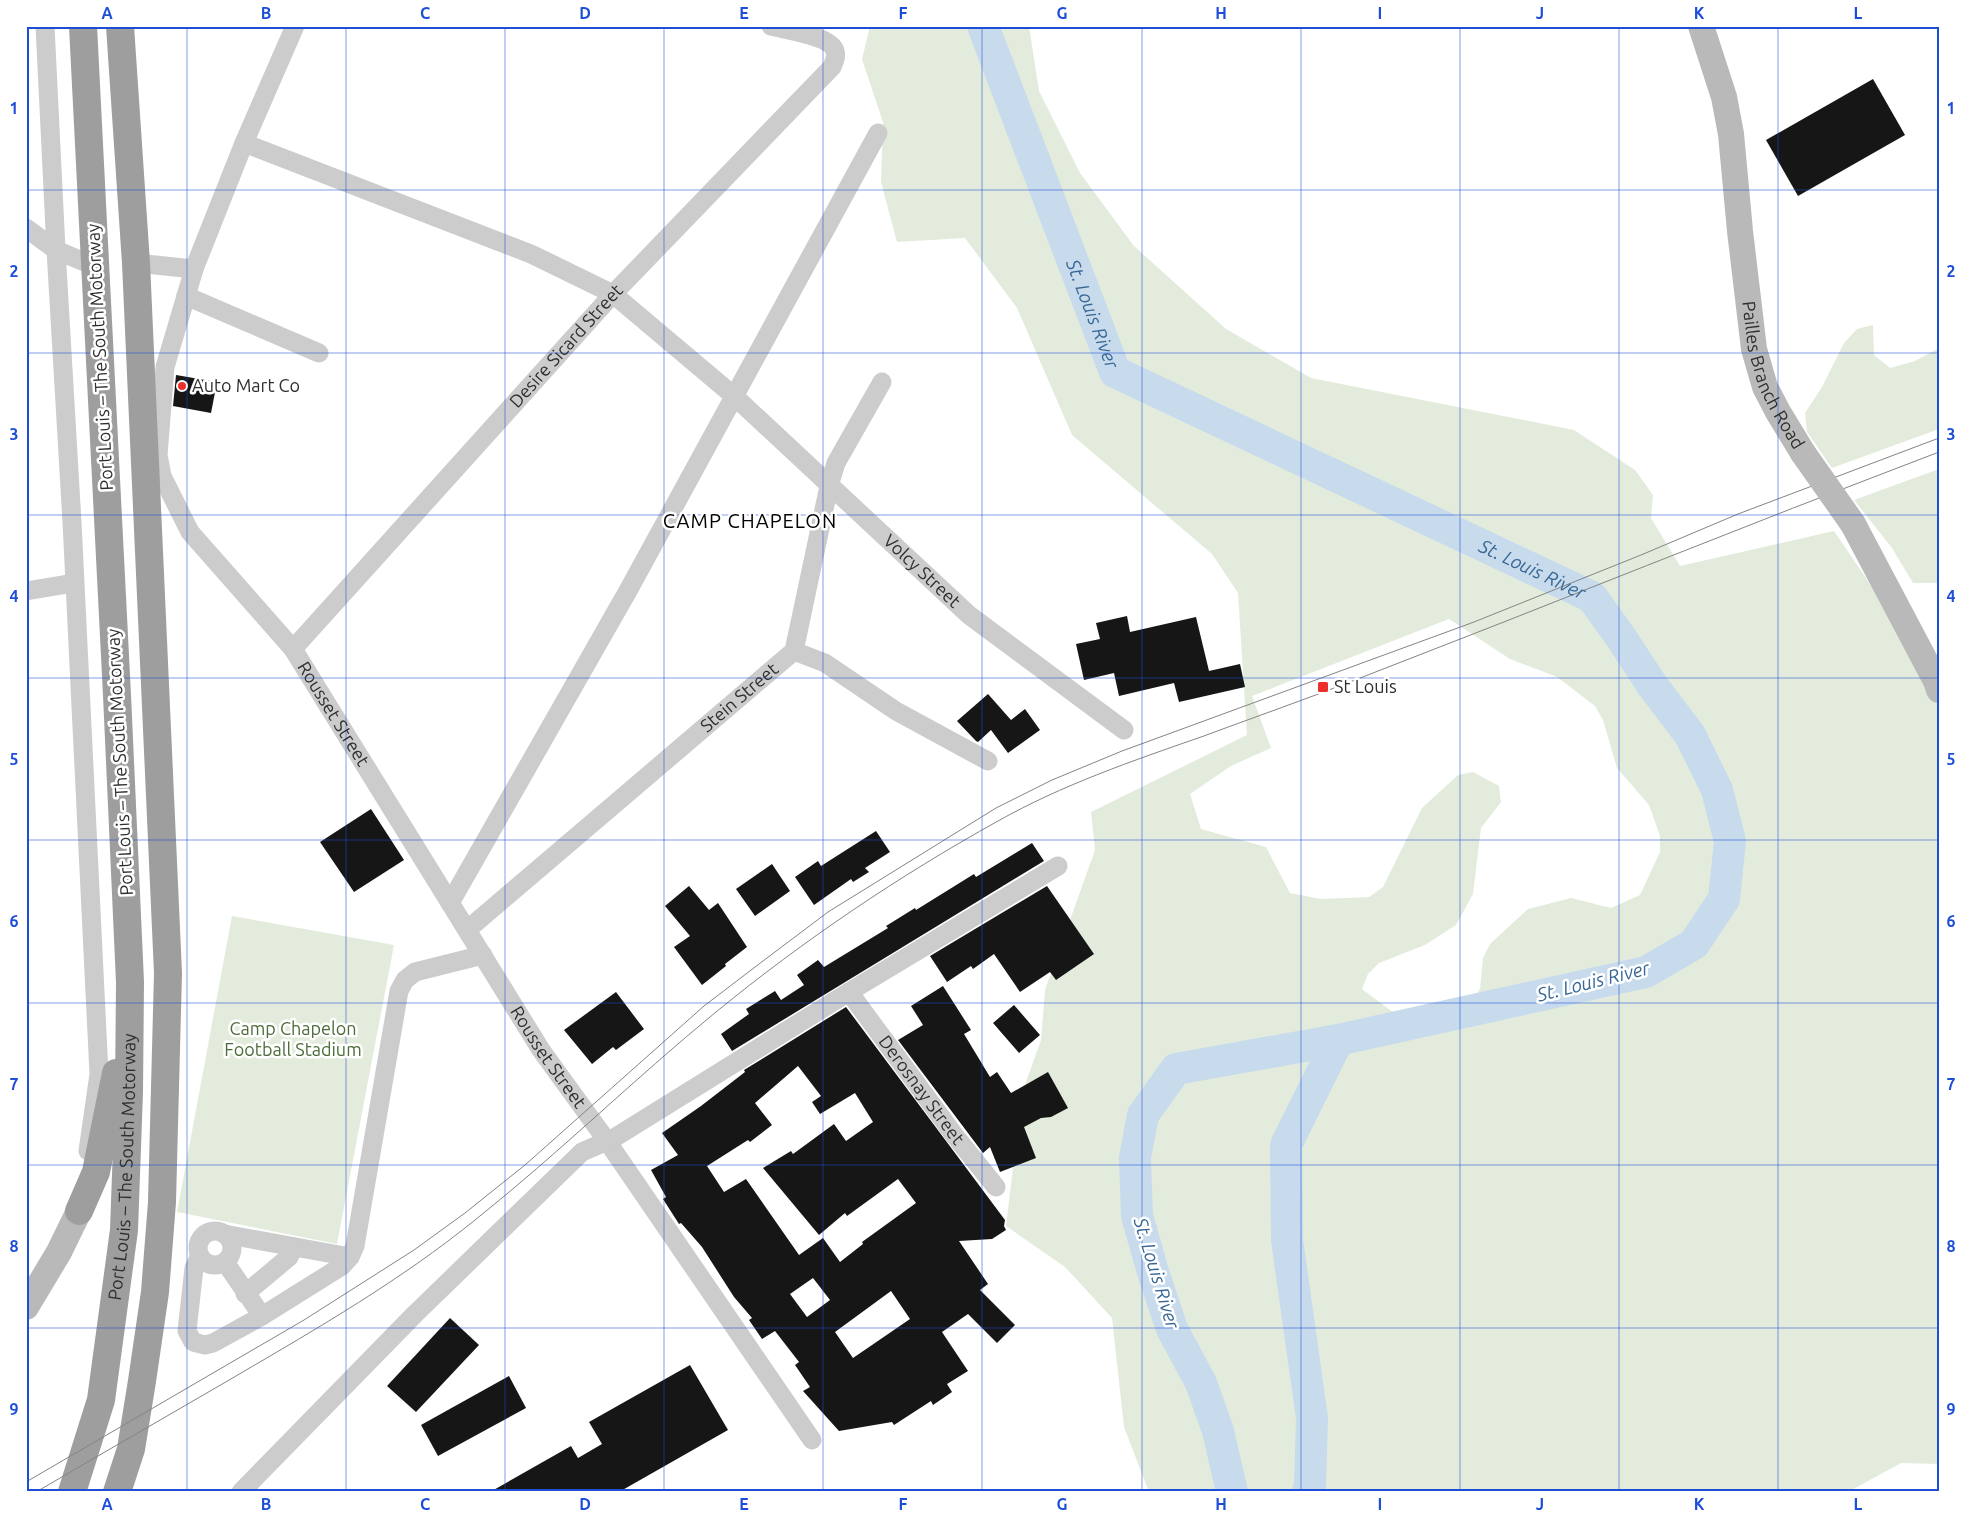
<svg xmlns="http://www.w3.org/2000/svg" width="1965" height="1518" viewBox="0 0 1965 1518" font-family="Ubuntu,sans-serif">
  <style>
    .green { fill: #e3ecdc; fill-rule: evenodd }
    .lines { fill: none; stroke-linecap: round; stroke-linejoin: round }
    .river { stroke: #c7dbed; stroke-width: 32 }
    .building { fill: #161616; fill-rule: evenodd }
    .minor { stroke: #ccc; stroke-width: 19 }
    .secondary { stroke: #b9b9b9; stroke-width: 26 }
    .trunk { stroke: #9e9e9e; stroke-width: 28 }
    .tram { stroke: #848484; stroke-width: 1 }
    .secondary-bridge { stroke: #b9b9b9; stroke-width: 26 }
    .grid { fill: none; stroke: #1d4ed8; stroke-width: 1; stroke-opacity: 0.55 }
    .poi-dot { fill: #eb2f2b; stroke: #fff; stroke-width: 2 }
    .labels { text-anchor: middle; stroke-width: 5; stroke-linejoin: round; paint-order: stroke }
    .street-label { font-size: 18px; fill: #2f2f2f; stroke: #fff }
    .poi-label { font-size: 18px; fill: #2f2f2f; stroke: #fff; text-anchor: start }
    .park-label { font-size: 18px; fill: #4d6c3a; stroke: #fff }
    .water-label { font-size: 19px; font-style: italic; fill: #396894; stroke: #fff }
    .quarter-label { font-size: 20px; letter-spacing: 1px; fill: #000; stroke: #fff }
    .neatline { fill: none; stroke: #1d4ed8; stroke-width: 2 }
    .grid-label { font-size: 16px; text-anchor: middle; font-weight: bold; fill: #1d4ed8 }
  </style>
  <rect width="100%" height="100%" fill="#fff"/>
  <g class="green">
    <path d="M870 26H1029L1039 91 1080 173 1134 246 1226 329 1311 378 1574 430 1635 470 1653 495 1651 518 1680 566 1834 531 1936 681 1939 691V1464L1901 1463 1848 1492H1149L1124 1427 1112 1318 1065 1267 1006 1226 1022 1093 1041 1040 1045 990 1095 850 1091 812 1247 735 1238 593 1212 554 1072 435 1017 308 965 238 897 242 881 182 883 122 862 59ZM1449 619 1510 659 1557 677 1595 706 1603 720 1617 768 1649 805 1660 836V852L1640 895 1611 908 1571 898 1528 909 1490 944 1483 958 1480 989 1462 1016 1402 1019 1362 989 1368 974 1379 963 1425 945 1456 925 1473 894 1481 828 1501 802 1499 786 1473 772 1458 775 1422 808 1383 887 1369 897 1321 899 1290 893 1266 847 1201 829 1190 794 1231 766 1271 748 1252 696Z"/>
    <path d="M1873 325 1874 355 1890 368 1915 361 1939 348V429L1832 468 1807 432 1805 413 1822 387 1844 343 1857 329Z"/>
    <path d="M1939 469V583H1913L1892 548 1854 500Z"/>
    <path d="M232 916 394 945 337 1244 177 1212Z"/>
  </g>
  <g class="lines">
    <g class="river">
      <path id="s1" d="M983 26 1115 372 1592 597 1622 639 1652 685 1690 735 1717 790 1730 841 1724 899 1694 944 1646 972 1338 1040 1286 1145 1287 1240 1312 1418 1310 1485 1308 1492"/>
      <path d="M1232 1492 1218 1431 1201 1383 1172 1329 1153 1272 1137 1216 1135 1158 1143 1115 1176 1069 1338 1040"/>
    </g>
  </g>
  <g class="building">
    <path d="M1873 79 1905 135 1798 196 1766 140Z"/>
    <path d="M176 375 217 382 211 413 173 406Z"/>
    <path d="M1127 616 1130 632 1196 617 1209 671 1240 664 1245 687 1179 702 1174 683 1119 696 1114 673 1084 680 1076 644 1100 639 1096 623Z"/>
    <path d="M988 694 1011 720 1025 709 1040 730 1008 753 991 730 978 742 976 741 957 721Z"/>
    <path d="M371 809 404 860 354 892 320 842Z"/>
    <path d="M876 831 890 852 865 868 869 872 853 882 851 879 814 905 795 877 818 861 821 866Z"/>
    <path d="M1032 843 1044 861 732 1051 721 1034 749 1014 746 1009 775 991 781 1000 804 985 797 975 818 960 824 967 888 928 886 926 915 908 916 910 974 874 976 877Z"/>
    <path d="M772 864 790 891 755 916 736 889Z"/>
    <path d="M689 886 709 910 718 903 747 947 725 964 726 966 702 985 674 947 690 936 665 906Z"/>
    <path d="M1047 886 1094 954 1056 980 1050 972 1020 992 994 954 973 969 971 966 947 982 930 956Z"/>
    <path d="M943 986 971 1030 964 1034 990 1077 997 1072 1011 1093 1048 1072 1068 1108 1051 1117 1041 1118 1024 1127 1036 1158 1000 1172 990 1147 983 1153 898 1040 923 1025 911 1006Z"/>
    <path d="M616 992 644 1029 616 1050 613 1047 592 1064 564 1030Z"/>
    <path d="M1014 1005 1040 1035 1019 1053 993 1023Z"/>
    <path d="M846 1007 1005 1220 1004 1226 1006 1230 992 1239 959 1241 988 1284 980 1290 1015 1325 997 1343 968 1314 942 1332 968 1371 947 1384 952 1392 933 1405 931 1401 894 1425 892 1422 839 1431 803 1391 810 1387 795 1365 799 1362 775 1331 762 1339 749 1320 752 1318 734 1297 702 1247 681 1223 679 1224 663 1199 666 1197 651 1170 678 1155 662 1133 701 1106 745 1072 744 1070ZM798 1066 821 1096 812 1102 820 1114 855 1093 873 1122 846 1141 834 1124 793 1154 791 1151 763 1168 819 1235 845 1213 847 1216 898 1179 916 1203 862 1242 863 1244 840 1262 823 1238 799 1255 746 1179 724 1192 707 1166 748 1140 750 1142 772 1125 755 1103ZM813 1278 830 1300 807 1317 790 1294ZM891 1291 910 1319 853 1358 835 1332Z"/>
    <path d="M450 1318 479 1345 416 1412 387 1386Z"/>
    <path d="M690 1365 728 1430 619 1492H490L571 1446 578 1458 602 1444 589 1422Z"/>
    <path d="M509 1376 526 1408 438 1456 421 1425Z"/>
  </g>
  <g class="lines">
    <g class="minor">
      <path d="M45 26 56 250 72 522 99 1074 88 1151"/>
      <path id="s2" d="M295 26 244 143 194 269 165 367 158 455 162 476 190 532 293 649 541 1050 607 1141 812 1440"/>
      <path id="s3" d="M244 143 531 254 613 294 734 396 969 615 1124 730"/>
      <path d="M26 228 56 250 94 266"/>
      <path d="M136 263 194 269"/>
      <path d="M186 296 319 353"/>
      <path d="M26 591 74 583"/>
      <path id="s4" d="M293 649 613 294 832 67C834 62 837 56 835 51 831 36 786 30 771 26"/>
      <path d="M794 651 825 663 896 711 988 761"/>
      <path d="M450 903 629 589 878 133"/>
      <path id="s5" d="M467 930 794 651 829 486 836 463 882 382"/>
      <path id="s6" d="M849 992 955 1136 996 1187"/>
      <circle cx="215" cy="1248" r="17"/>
      <path d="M224 1234 350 1257"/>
      <path d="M200 1256 194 1268 187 1331 193 1342 205 1345 213 1343 262 1316 342 1266 350 1257 355 1246 399 991 405 980 415 972 483 955"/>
      <path d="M225 1262 262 1316"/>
      <path d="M245 1294 289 1257 294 1247"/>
      <path d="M241 1492 415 1314 582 1152 614 1138 849 992 1058 866"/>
    </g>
    <g class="secondary">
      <path id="s7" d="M1701 26 1724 97 1731 134 1740 231 1754 349 1765 387 1778 412 1803 453"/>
      <path d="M1853 524 1936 681 1939 690"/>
      <path d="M26 1307 59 1252 79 1211"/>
    </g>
    <g class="trunk">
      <path d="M79 1211 96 1172 116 1073"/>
      <path id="s8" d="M72 1492 101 1400 124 1230 129 1092 130 982 117 695 83 26"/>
      <path d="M117 1492 131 1449 142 1381 155 1292 162 1202 168 973 136 263 120 26"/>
    </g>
    <g class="tram">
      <path d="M26 1482 304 1320 414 1250 465 1213 525 1165 704 1006 759 964 828 912 996 808 1052 780 1122 751 1474 622 1641 555 1738 514 1939 438"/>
      <path d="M36 1492C103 1453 169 1415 236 1376 318 1328 401 1280 475 1220 558 1154 634 1079 716 1012 804 940 899 876 998 821 1062 785 1132 761 1201 737 1252 718 1304 700 1355 680 1550 605 1743 526 1939 452"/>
    </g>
    <path class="secondary-bridge" d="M1803 453 1853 524"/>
  </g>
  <path class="grid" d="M187 26V1492M346 26V1492M505 26V1492M664 26V1492M823 26V1492M982 26V1492M1142 26V1492M1301 26V1492M1460 26V1492M1619 26V1492M1778 26V1492M26 190H1939M26 353H1939M26 515H1939M26 678H1939M26 840H1939M26 1003H1939M26 1165H1939M26 1328H1939"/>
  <g class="poi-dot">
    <circle cx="182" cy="386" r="5"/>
    <rect x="1317" y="681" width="12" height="12" rx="2.5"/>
  </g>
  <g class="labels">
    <g class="street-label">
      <text dy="6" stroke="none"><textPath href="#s4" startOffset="408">Desire Sicard Street</textPath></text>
      <text transform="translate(100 357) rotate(-93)" y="6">Port Louis – The South Motorway</text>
      <text dy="6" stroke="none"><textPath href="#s7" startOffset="359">Pailles Branch Road</textPath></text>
      <text dy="6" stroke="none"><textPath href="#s3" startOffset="814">Volcy Street</textPath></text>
      <text dy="6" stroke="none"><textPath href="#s5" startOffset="358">Stein Street</textPath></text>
      <text dy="6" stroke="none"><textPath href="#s2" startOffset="770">Rousset Street</textPath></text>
      <text transform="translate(120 762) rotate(-93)" y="6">Port Louis – The South Motorway</text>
      <text dy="6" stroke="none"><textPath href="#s2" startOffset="1175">Rousset Street</textPath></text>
      <text dy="6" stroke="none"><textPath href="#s6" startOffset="122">Derosnay Street</textPath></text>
      <text dy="6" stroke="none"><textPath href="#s8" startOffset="331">Port Louis – The South Motorway</textPath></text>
    </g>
    <g class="poi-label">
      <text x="192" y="392">Auto Mart Co</text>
      <text x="1334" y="693">St Louis</text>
    </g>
    <g class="park-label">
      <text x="293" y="1035">Camp Chapelon<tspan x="293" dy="21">Football Stadium</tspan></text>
    </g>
    <g class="water-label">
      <text dy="7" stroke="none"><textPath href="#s1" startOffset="308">St. Louis River</textPath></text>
      <text dy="7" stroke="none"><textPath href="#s1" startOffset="832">St. Louis River</textPath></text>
      <text transform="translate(1593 981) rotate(-14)" y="7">St. Louis River</text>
      <text transform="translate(1157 1273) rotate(73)" y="7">St. Louis River</text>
    </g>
    <g class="quarter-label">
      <text x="750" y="528">CAMP CHAPELON</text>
    </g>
  </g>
  <rect width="1965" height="1518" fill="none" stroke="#ffffff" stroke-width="55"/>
  <rect x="28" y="28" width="1910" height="1462" class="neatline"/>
  <g class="grid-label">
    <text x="107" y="19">A</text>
    <text x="266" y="19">B</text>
    <text x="425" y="19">C</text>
    <text x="585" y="19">D</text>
    <text x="744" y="19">E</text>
    <text x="903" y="19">F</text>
    <text x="1062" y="19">G</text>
    <text x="1221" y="19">H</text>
    <text x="1380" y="19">I</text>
    <text x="1540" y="19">J</text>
    <text x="1699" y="19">K</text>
    <text x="1858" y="19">L</text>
    <text x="14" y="114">1</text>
    <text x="1951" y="114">1</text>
    <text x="14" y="277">2</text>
    <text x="1951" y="277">2</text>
    <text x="14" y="440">3</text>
    <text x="1951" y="440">3</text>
    <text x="14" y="602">4</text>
    <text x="1951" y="602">4</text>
    <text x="14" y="765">5</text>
    <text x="1951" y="765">5</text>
    <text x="14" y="927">6</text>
    <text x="1951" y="927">6</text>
    <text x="14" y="1090">7</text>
    <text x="1951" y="1090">7</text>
    <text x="14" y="1252">8</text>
    <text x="1951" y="1252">8</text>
    <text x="14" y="1415">9</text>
    <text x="1951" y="1415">9</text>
    <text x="107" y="1510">A</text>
    <text x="266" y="1510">B</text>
    <text x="425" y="1510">C</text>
    <text x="585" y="1510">D</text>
    <text x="744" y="1510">E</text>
    <text x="903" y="1510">F</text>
    <text x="1062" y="1510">G</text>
    <text x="1221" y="1510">H</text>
    <text x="1380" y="1510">I</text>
    <text x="1540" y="1510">J</text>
    <text x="1699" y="1510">K</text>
    <text x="1858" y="1510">L</text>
  </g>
</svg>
